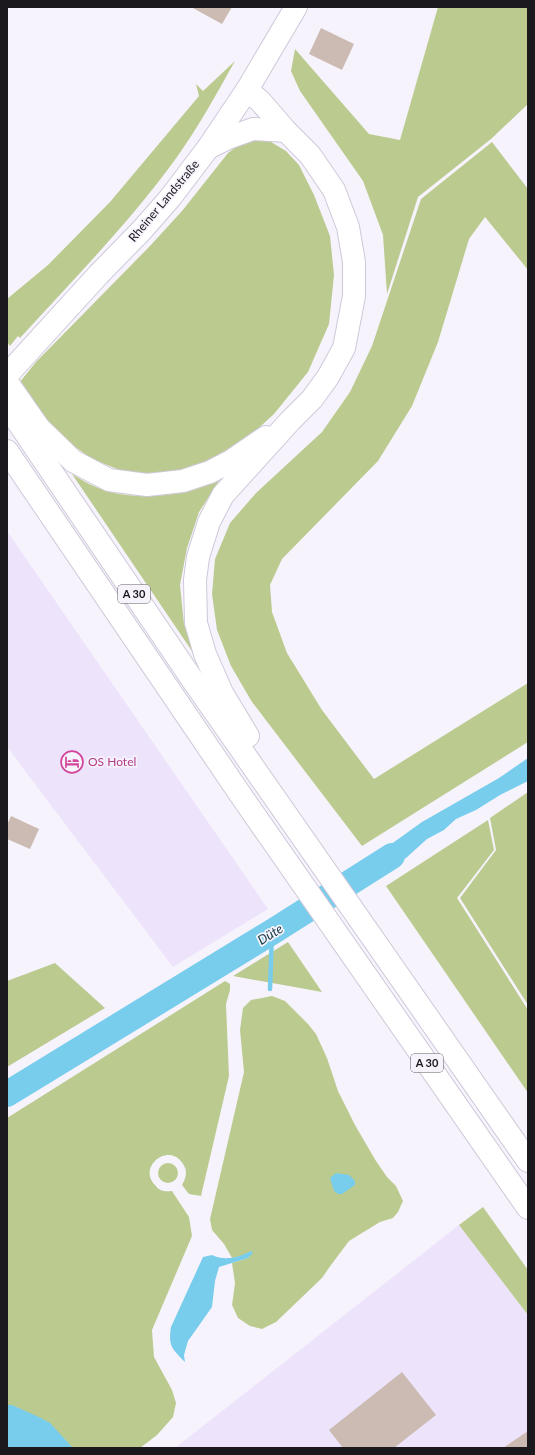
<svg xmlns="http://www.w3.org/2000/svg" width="535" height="1455" viewBox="0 0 535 1455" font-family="Lato,sans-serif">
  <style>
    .built { fill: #ede4fc }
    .green { fill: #bbcb90 }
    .water { fill: #78cded }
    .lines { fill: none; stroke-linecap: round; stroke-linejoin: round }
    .stream { stroke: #78cded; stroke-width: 4.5 }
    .river { stroke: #78cded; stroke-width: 26 }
    .building { fill: #ccbbb2 }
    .secondary-casing { stroke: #cec8d8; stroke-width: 24 }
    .highway-casing { stroke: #cec8d8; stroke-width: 24 }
    .secondary { stroke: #fff; stroke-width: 22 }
    .highway { stroke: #fff; stroke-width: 22 }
    .labels { text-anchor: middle; stroke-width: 3.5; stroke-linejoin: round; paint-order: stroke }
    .shield { fill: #f7f3fd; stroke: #5d5a61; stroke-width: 1 }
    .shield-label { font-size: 11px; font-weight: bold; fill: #1b191e }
    .street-label { font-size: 12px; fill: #1b191e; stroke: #f7f3fd }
    .hotel-label { font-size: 12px; fill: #b23c85; stroke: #f7f3fd; text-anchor: start }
    .water-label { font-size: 13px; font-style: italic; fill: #0e3643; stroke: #f7f3fd }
  </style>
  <rect width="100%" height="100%" fill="#f7f3fd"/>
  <g class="built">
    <path d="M7 531 268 909 173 967 7 747Z"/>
    <path d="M459 1225 528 1315V1448H175Z"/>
  </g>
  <g class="green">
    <path d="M438 7H528V104L491 139 418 197 387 294 383 235 363 181 300 91 291 71 295 49 369 134 400 140Z"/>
    <path d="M235 61C217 93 199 126 177 157 130 222 74 279 20 338L18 336 10 346 7 342V299L48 265 110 202 199 96 196 84 203 91Z"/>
    <path d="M254 140 271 142 286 151 299 165 314 195 330 236 334 275 329 324 308 372 274 414 242 443 193 471 159 476 127 473 92 459 71 444 51 425 19 383 36 362 149 247 182 211 228 153 240 144Z"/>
    <path d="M492 142 528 189V270L485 217 469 239 438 342 412 406 378 461 282 559 270 585 272 612 287 653 322 710 374 779 528 683V742L362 846 252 702 231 666 217 630 212 594 215 559 230 523 256 493 322 432 350 392 372 346 421 199Z"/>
    <path d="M72 474C83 481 94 487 107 491 131 499 174 497 198 488 206 484 214 480 222 476L199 512 187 548 180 585 184 624 196 657Z"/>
    <path d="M528 792V1005L460 898 496 850 490 818Z"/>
    <path d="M488 820 494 850 457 898 528 1010V1093L386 886Z"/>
    <path d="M288 942 322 992 233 976Z"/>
    <path d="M55 963 105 1008 7 1067V981Z"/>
    <path d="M225 981 230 984V990L226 1004 229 1076 201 1196 189 1194 182 1185C186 1178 188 1171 183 1164 169 1141 137 1167 155 1185 159 1191 165 1192 172 1191L189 1217 192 1236 152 1330 154 1357 172 1390 176 1403 173 1417 157 1435 140 1448H7V1118Z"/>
    <path d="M272 996 285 1001 308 1024 316 1034 327 1058 338 1091 355 1125 376 1161 387 1177 396 1186 403 1201 398 1212 393 1218 380 1222 349 1241 331 1265 322 1278 276 1322 262 1329 250 1326 238 1318 232 1305 235 1283 232 1263 248 1258 251 1251 243 1256 232 1258 224 1244 212 1230 210 1219 244 1072 240 1030 243 1008 251 1000Z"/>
    <circle cx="168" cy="1173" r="10"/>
    <path d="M483 1207 528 1270V1315L459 1225Z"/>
  </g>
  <g class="water">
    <path d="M528 758V781L500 795 476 810 456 819 444 830 427 839 406 858 365 879 355 865 376 855 422 822 499 778Z"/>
    <path d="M336 1173 349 1175 355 1181V1185L342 1194H338L334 1191 330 1178Z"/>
    <path d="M251 1251 253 1253 248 1258 219 1267 215 1281 212 1307 188 1341 184 1355 185 1362C172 1349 168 1346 171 1327L203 1257 212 1255C225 1261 238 1258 251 1251Z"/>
    <path d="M7 1405H12L41 1418 50 1423 73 1448H7Z"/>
  </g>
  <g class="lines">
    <path class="stream" d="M270 989 272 932"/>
    <path class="river" d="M7 1094 272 932 392 856"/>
  </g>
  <g class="building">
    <path d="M191 7H232L222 24Z"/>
    <path d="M321 28 354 44 342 70 309 54Z"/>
    <path d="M11 816 39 829 30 849 7 839V825Z"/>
    <path d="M402 1372 436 1415 394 1448H343L329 1430Z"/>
    <path d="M528 1431V1448H503Z"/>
  </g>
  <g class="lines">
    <g class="secondary-casing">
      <path id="secondary" d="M7 375 99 274 142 230 170 198 208 148 247 90 296 7"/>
    </g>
    <g class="highway-casing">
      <g id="highway">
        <path d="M247 90 260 101 286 131 310 155 334 190 348 227 354 262V296L344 348 328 377 312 399 290 421 223 495 209 522 198 557 195 580 196 623 205 654 222 693 248 736"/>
        <path d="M208 148 228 138 253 129 286 131"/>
        <path d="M7 382 39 428 73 461 109 480 147 485 183 481 210 472 231 461 266 437"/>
        <path d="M7 406 194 682 528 1161"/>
        <path d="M7 451 242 797 528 1208"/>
      </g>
    </g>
    <use href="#secondary" class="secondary"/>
    <use href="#highway" class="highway"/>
  </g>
  <defs>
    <g id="hotel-ring" transform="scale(1.15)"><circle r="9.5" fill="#f7f3fd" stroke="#d1479c" stroke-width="1.5"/><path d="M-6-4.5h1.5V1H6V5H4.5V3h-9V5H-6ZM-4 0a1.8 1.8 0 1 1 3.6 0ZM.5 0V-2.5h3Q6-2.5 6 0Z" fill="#d1479c"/></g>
  </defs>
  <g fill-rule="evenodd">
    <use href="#hotel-ring" x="72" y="762"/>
  </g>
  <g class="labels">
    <g class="shield">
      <rect x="118" y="585" width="32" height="18" rx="3"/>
      <rect x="411" y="1054" width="32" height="18" rx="3"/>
    </g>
    <g class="shield-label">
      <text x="134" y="598">A 30</text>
      <text x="427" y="1067">A 30</text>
    </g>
    <g class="street-label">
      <text transform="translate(164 201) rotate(-50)" y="4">Rheiner Landstraße</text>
    </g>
    <g class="hotel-label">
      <text x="88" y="766">OS Hotel</text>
    </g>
    <g class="water-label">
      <text transform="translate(270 934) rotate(-32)" y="5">Düte</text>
    </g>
  </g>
  <rect width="535" height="1455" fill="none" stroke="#1b191e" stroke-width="16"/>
</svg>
